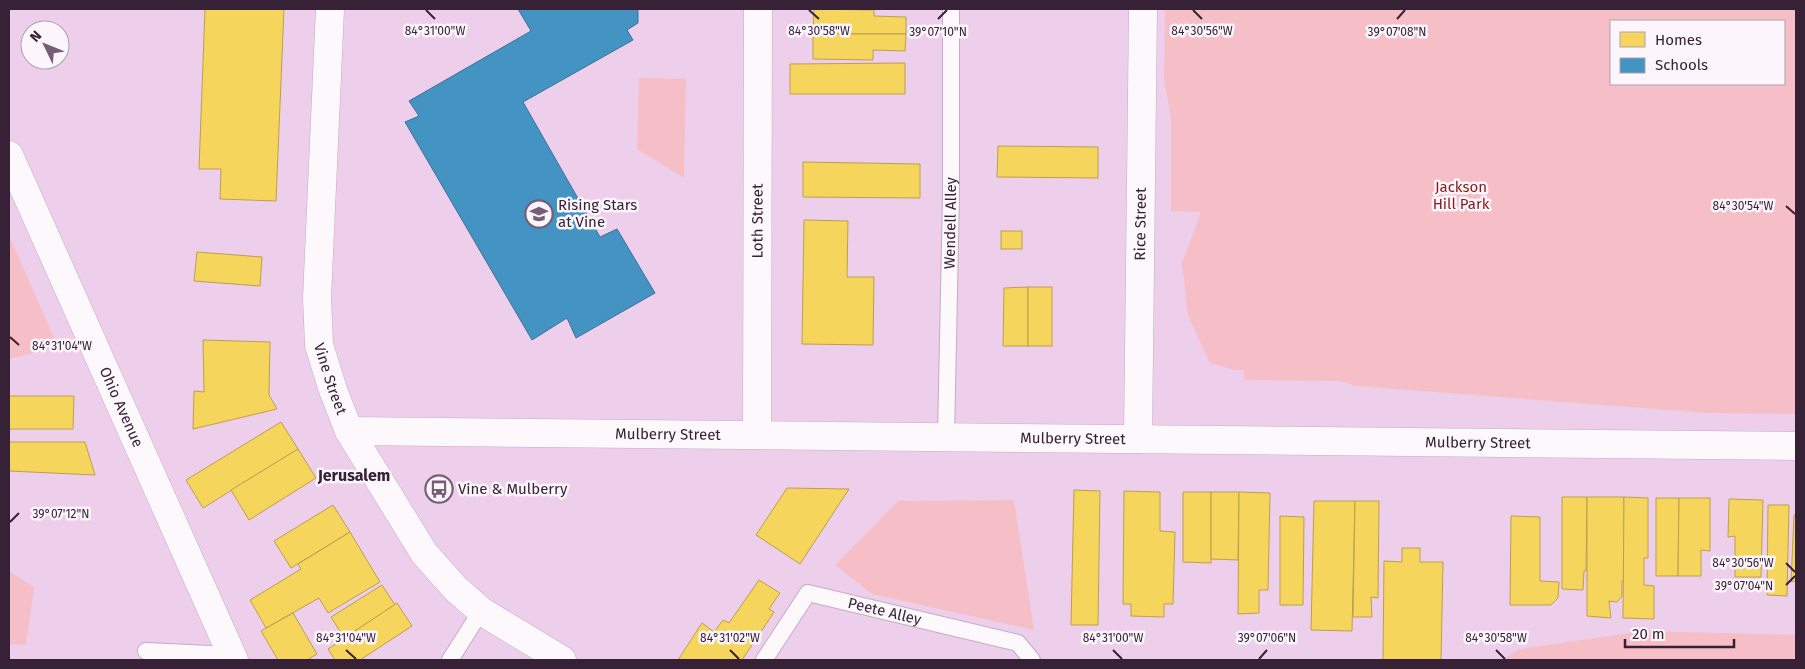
<svg xmlns="http://www.w3.org/2000/svg" width="1805" height="669" viewBox="0 0 1805 669" font-family="'Fira Sans',sans-serif">
  <style>
    .green { fill: #f6bfc7; fill-rule: evenodd }
    .homes { fill: #f6d55c; stroke: #bc9f51 }
    .schools { fill: #4393c3; stroke: #3f7199 }
    .lines { fill: none; stroke-linecap: round; stroke-linejoin: round }
    .service-casing { stroke: #c4acc3; stroke-width: 18 }
    .minor-casing { stroke: #c4acc3; stroke-width: 29 }
    .secondary-casing { stroke: #c4acc3; stroke-width: 29 }
    .service { stroke: #fcf8fc; stroke-width: 16 }
    .minor { stroke: #fcf8fc; stroke-width: 28 }
    .secondary { stroke: #fcf8fc; stroke-width: 28 }
    .ticks { fill: none; stroke: #362136; stroke-width: 2 }
    .labels { text-anchor: middle; stroke-width: 5; stroke-linejoin: round; paint-order: stroke }
    .park-label { font-size: 15px; fill: #851c19; stroke: #fcf6fc }
    .poi-label { font-size: 15px; fill: #362136; stroke: #fcf6fc; text-anchor: start }
    .street-label { font-size: 15px; fill: #362136; stroke: #fcf6fc }
    .neighbourhood-label { font-size: 16px; font-weight: bold; fill: #362136; stroke: #fcf6fc }
    .ticks-label { font-size: 12px; text-anchor: middle; fill: #362136; stroke: #fcf6fc; stroke-width: 5; stroke-linejoin: round; paint-order: stroke }
  </style>
  <rect width="100%" height="100%" fill="#edcfec"/>
  <g class="green">
    <path d="M1165 9H1796V414L1708 413 1356 386 1341 381 1244 380V370H1234L1210 363 1188 316 1182 263 1201 212 1171 211V118L1164 80ZM1784 21V84H1611V21Z"/>
    <path d="M639 78 686 79 684 178 637 149Z"/>
    <path d="M9 235 58 347 9 359Z"/>
    <path d="M1014 500 1034 630 872 594 835 565 898 501Z"/>
    <path d="M9 571 34 587 26 645 9 644Z"/>
    <path d="M1643 631 1796 635V660H1501L1520 649Z"/>
  </g>
  <g class="homes">
    <path d="M205 9H284L276 201 220 199 221 169H199Z"/>
    <path d="M814 9 874 10V16L906 17V34H813Z"/>
    <path d="M813 34H906L905 51 873 50V60L813 59Z"/>
    <path d="M905 63V94H790V64Z"/>
    <path d="M998 146 1098 147V178L997 177Z"/>
    <path d="M803 162 920 164V198L803 197Z"/>
    <path d="M804 220 848 221 847 277H874L873 345 802 344Z"/>
    <rect x="1001" y="231" width="21" height="18"/>
    <path d="M197 252 262 257 260 286 194 281Z"/>
    <path d="M1028 287V346H1003L1004 288Z"/>
    <rect x="1028" y="287" width="24" height="59"/>
    <path d="M203 340 270 342 269 395 277 409 193 429 194 391 204 392Z"/>
    <path d="M9 396H74L73 429H9Z"/>
    <path d="M281 422 298 449 203 508 186 480Z"/>
    <path d="M9 442H85L95 475 9 471Z"/>
    <path d="M298 449 316 478 249 520 231 490Z"/>
    <path d="M787 488 849 489 800 564 756 535Z"/>
    <path d="M1074 490 1100 491 1098 625H1071Z"/>
    <path d="M1124 491 1160 492V531L1175 532 1173 604H1164V617L1131 616V604H1123Z"/>
    <path d="M1183 492H1211V563L1183 562Z"/>
    <path d="M1211 492H1239L1238 560 1211 559Z"/>
    <path d="M1239 492 1270 493 1268 590H1259V613L1238 614Z"/>
    <path d="M1562 497H1587L1586 571H1584L1583 590 1562 589Z"/>
    <path d="M1587 497H1624V581H1622V596L1617 602 1609 601 1611 618 1587 616Z"/>
    <path d="M1624 497 1648 498V558H1644V585L1654 586V619L1623 618Z"/>
    <path d="M1656 498H1679L1678 576H1656Z"/>
    <path d="M1679 498H1710V551L1701 550V576H1678Z"/>
    <path d="M1729 499 1763 500 1761 577H1735V536L1728 537Z"/>
    <path d="M1314 501H1355L1352 631 1311 630Z"/>
    <path d="M1355 501H1379L1378 598 1371 597 1372 617H1353Z"/>
    <path d="M333 505 350 532 291 568 274 541Z"/>
    <path d="M1768 505H1789L1787 596 1767 595Z"/>
    <path d="M1794 515H1796V581L1791 582Z"/>
    <path d="M1280 516 1304 517 1303 605H1280Z"/>
    <path d="M1511 516 1540 517V581L1559 582 1558 598 1551 605H1510Z"/>
    <path d="M350 532 380 582 328 613 319 598 266 628 250 600 301 569 298 564Z"/>
    <path d="M1402 548H1420V562H1443L1441 660H1383L1384 561 1402 562Z"/>
    <path d="M759 580 780 593 769 609 774 612 742 660H678L702 623 714 632 723 620 729 623Z"/>
    <path d="M382 585 395 605 344 638 331 617Z"/>
    <path d="M397 603 412 626 360 660H335L328 649Z"/>
    <path d="M293 613 317 654 307 660H278L261 631Z"/>
  </g>
  <path class="schools" d="M518 9H638V23L627 30 633 40 523 102 600 237 617 229 655 293 576 338 567 318 532 340 405 122 419 116 409 101 531 31Z"/>
  <g class="lines">
    <g class="service-casing">
      <g id="service">
        <path id="s1" d="M946 437 951 196V9"/>
        <path d="M146 651 232 655"/>
        <path d="M450 660 481 611"/>
        <path id="s2" d="M764 660 808 593 1018 643 1032 660"/>
      </g>
    </g>
    <g class="minor-casing">
      <g id="minor">
        <path id="s3" d="M9 155 234 660"/>
        <path id="s4" d="M349 431 1796 446"/>
        <path id="s5" d="M757 435 758 9"/>
        <path id="s6" d="M1138 439 1143 9"/>
      </g>
    </g>
    <g class="secondary-casing">
      <g id="secondary">
        <path id="s7" d="M330 9 317 298 319 345 333 390 349 431 424 553 455 588 481 611 562 660"/>
      </g>
    </g>
    <use href="#service" class="service"/>
    <use href="#minor" class="minor"/>
    <use href="#secondary" class="secondary"/>
  </g>
  <path class="ticks" d="M426 10 435 19M809 10 819 19M1193 10 1202 19M938 19 947 10M1397 19 1405 10M1786 206 1795 214M10 337 19 345M10 522 19 513M1786 563 1795 572M1786 585 1795 576M346 650 356 659M730 650 739 659M1113 650 1122 659M1496 650 1505 659M1259 659 1267 650"/>
  <defs>
    <g id="school-ring" transform="scale(1.4375)"><circle r="9.5" fill="#fcf6fc" stroke="#765e76" stroke-width="1.5"/><path d="M0-5L7-2L0 1L-7-2ZM-4 1L0 2.5L4 1V4Q0 6-4 4Z" fill="#765e76"/></g>
    <g id="bus-ring" transform="scale(1.4375)"><circle r="9.5" fill="#fcf6fc" stroke="#765e76" stroke-width="1.5"/><path d="M-5-6H5V4H4V6H2V4H-2V6H-4V4H-5ZM-3.5-4V0h7V-4ZM-3.5 1.2v1.5H-2V1.2ZM2 1.2v1.5H3.5V1.2Z" fill="#765e76"/></g>
  </defs>
  <g fill-rule="evenodd">
    <use href="#school-ring" x="539" y="214"/>
    <use href="#bus-ring" x="439" y="489"/>
  </g>
  <g class="labels">
    <g class="park-label">
      <text x="1461" y="192">Jackson<tspan x="1461" dy="17">Hill Park</tspan></text>
    </g>
    <g class="poi-label">
      <text x="558" y="210">Rising Stars<tspan x="558" dy="17">at Vine</tspan></text>
      <text x="458" y="494">Vine &amp; Mulberry</text>
    </g>
    <g class="street-label">
      <text dy="5" stroke="none"><textPath href="#s5" startOffset="214">Loth Street</textPath></text>
      <text dy="5" stroke="none"><textPath href="#s1" startOffset="214">Wendell Alley</textPath></text>
      <text dy="5" stroke="none"><textPath href="#s6" startOffset="215">Rice Street</textPath></text>
      <text dy="5" stroke="none"><textPath href="#s7" startOffset="372">Vine Street</textPath></text>
      <text dy="5" stroke="none"><textPath href="#s3" startOffset="276">Ohio Avenue</textPath></text>
      <text dy="5" stroke="none"><textPath href="#s4" startOffset="319">Mulberry Street</textPath></text>
      <text dy="5" stroke="none"><textPath href="#s4" startOffset="724">Mulberry Street</textPath></text>
      <text dy="5" stroke="none"><textPath href="#s4" startOffset="1129">Mulberry Street</textPath></text>
      <text dy="5" stroke="none"><textPath href="#s2" startOffset="159">Peete Alley</textPath></text>
    </g>
    <g class="neighbourhood-label">
      <text x="354" y="481">Jerusalem</text>
    </g>
  </g>
  <g class="ticks-label">
    <text x="435" y="35">84°31'00"W</text>
    <text x="819" y="35">84°30'58"W</text>
    <text x="1202" y="35">84°30'56"W</text>
    <text x="938" y="36">39°07'10"N</text>
    <text x="1397" y="36">39°07'08"N</text>
    <text x="1743" y="210">84°30'54"W</text>
    <text x="62" y="350">84°31'04"W</text>
    <text x="61" y="518">39°07'12"N</text>
    <text x="1743" y="567">84°30'56"W</text>
    <text x="1744" y="590">39°07'04"N</text>
    <text x="1267" y="642">39°07'06"N</text>
    <text x="346" y="642">84°31'04"W</text>
    <text x="730" y="642">84°31'02"W</text>
    <text x="1113" y="642">84°31'00"W</text>
    <text x="1496" y="642">84°30'58"W</text>
  </g>
  <rect width="1805" height="669" fill="none" stroke="#362136" stroke-width="20"/>
  <rect x="1610" y="20" width="175" height="65" fill="#fcf6fc" stroke="#ada1ad"/>
  <rect x="1620" y="32" width="25" height="15" fill="#f6d55c" stroke="#ada1ad"/>
  <text x="1655" y="45" font-size="15" fill="#362136">Homes</text>
  <rect x="1620" y="58" width="25" height="15" fill="#4393c3" stroke="#ada1ad"/>
  <text x="1655" y="70" font-size="15" fill="#362136">Schools</text>
  <g transform="translate(45 45) rotate(313)"><circle r="24" fill="#fcf6fc" stroke="#ada1ad"/>
  <path d="M0-4L9 19L0 12L-9 19Z" fill="#765e76"/>
  <text y="-8" font-size="14" font-weight="bold" text-anchor="middle" fill="#362136">N</text>
  </g>
  <path d="M1625 639v8h109v-8" fill="none" stroke="#362136" stroke-width="2.5"/>
  <text x="1632" y="639" font-size="15" fill="#362136" stroke="#fcf6fc" stroke-width="4" paint-order="stroke">20 m</text>
</svg>
